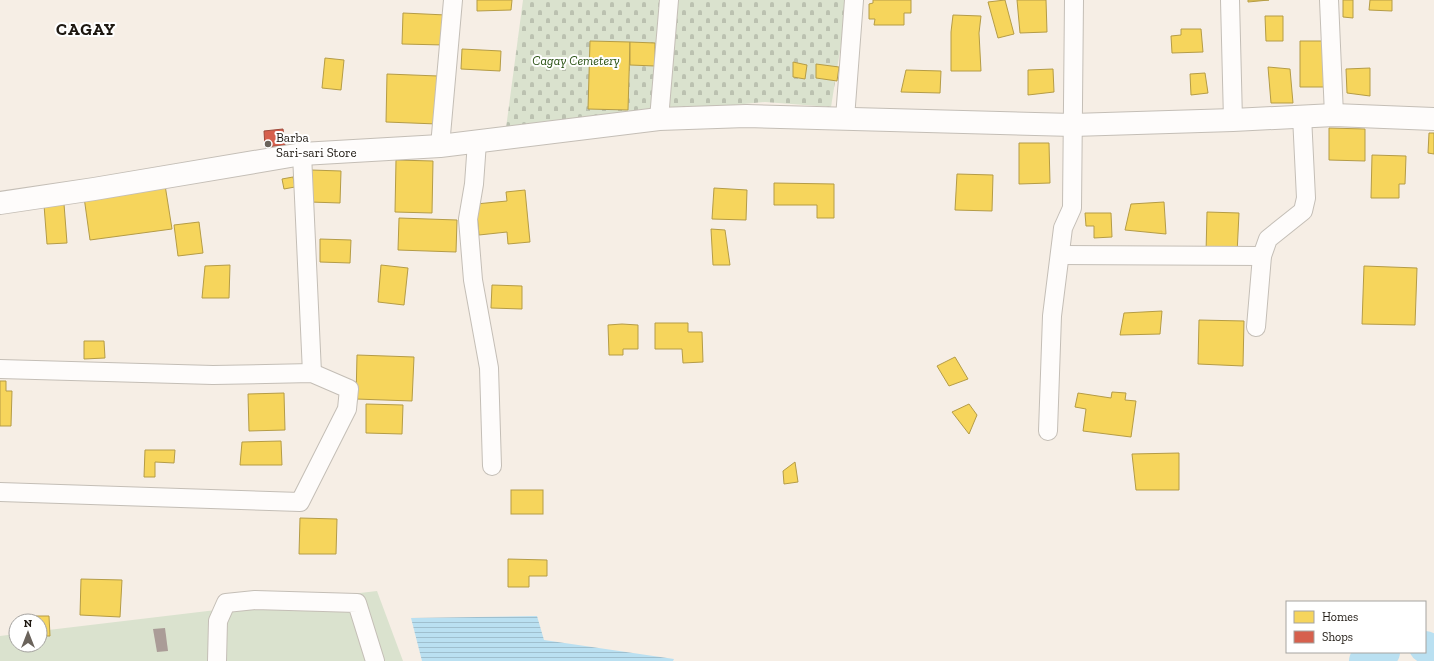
<svg xmlns="http://www.w3.org/2000/svg" width="1434" height="661" viewBox="0 0 1434 661" font-family="'Zilla Slab',serif">
  <style>
    .grass { fill: #dae2ce }
    .cemetery { fill: url(#cemetery-stones) }
    .water { fill: url(#water-rules) }
    .homes { fill: #f6d55c; stroke: #b59c46 }
    .shops { fill: #d6604d; stroke: #9f4a3b }
    .lines { fill: none; stroke-linecap: round; stroke-linejoin: round }
    .river { stroke: #bae0f1; stroke-width: 32 }
    .building { fill: #aa9c97 }
    .minor-casing { stroke: #c4beb6; stroke-width: 20 }
    .tertiary-casing { stroke: #c4beb6; stroke-width: 24 }
    .minor { stroke: #fefcfb; stroke-width: 18 }
    .tertiary { stroke: #fefcfb; stroke-width: 22 }
    .poi-dot { fill: #6a635b; stroke: #fff; stroke-width: 1.5 }
    .labels { text-anchor: middle; stroke-width: 4; stroke-linejoin: round; paint-order: stroke }
    .park-label { font-size: 13px; font-style: italic; fill: #285012; stroke: #fff }
    .poi-label { font-size: 13px; fill: #1e1811; stroke: #fff; text-anchor: start }
    .district-label { font-size: 17px; font-weight: bold; letter-spacing: 1px; fill: #1e1811; stroke: #fff }
  </style>
  <defs>
    <pattern id="cemetery-stones" width="16" height="16" patternUnits="userSpaceOnUse"><rect width="16" height="16" fill="#dae2ce"/><path d="M2 7V4a2 2 0 0 1 4 0v3zM10 15v-3a2 2 0 0 1 4 0v3z" fill="#bbc1b0"/></pattern>
    <pattern id="water-rules" width="6" height="5" patternUnits="userSpaceOnUse"><rect width="6" height="5" fill="#bae0f1"/><path d="M0 2.5h6" fill="none" stroke="#9fbfce"/></pattern>
  </defs>
  <rect width="100%" height="100%" fill="#f6eee5"/>
  <path class="grass" d="M377 591 403 661H0V636L16 634V645H40V631Z"/>
  <path class="cemetery" d="M523 0H848L831 107 765 102 506 128Z"/>
  <path class="water" d="M537 616 544 640 674 659 673 661H422L411 618Z"/>
  <g class="homes">
    <path d="M477 0H512L511 10 477 11Z"/>
    <path d="M873 0H911V13H904V25H874L875 19H869V4L873 3Z"/>
    <path d="M1005 0 1014 34 998 38 988 2Z"/>
    <path d="M1017 0H1046L1047 32 1020 33Z"/>
    <path d="M1248 0H1269L1248 2Z"/>
    <path d="M1343 0H1353V18L1343 17Z"/>
    <path d="M1370 0H1392V11L1369 10Z"/>
    <path d="M403 13 446 15 444 45 402 44Z"/>
    <path d="M953 15 981 16 979 33 981 71H951V32Z"/>
    <path d="M1265 16H1283V41H1266Z"/>
    <path d="M1181 29H1201L1203 52 1172 53 1171 36 1181 35Z"/>
    <path d="M590 41 630 42 628 110 588 109Z"/>
    <path d="M1300 41H1325L1326 87H1300Z"/>
    <path d="M630 42 655 43V66L630 65Z"/>
    <path d="M462 49 501 51 500 71 461 69Z"/>
    <path d="M325 58 344 60 341 90 322 88Z"/>
    <path d="M793 62 807 65 805 79 793 77Z"/>
    <path d="M816 64 839 67 837 81 816 78Z"/>
    <path d="M1268 67 1290 69 1293 103H1271Z"/>
    <path d="M1370 68V96L1347 93 1346 69Z"/>
    <path d="M1053 69 1054 92 1028 95V70Z"/>
    <path d="M906 70 941 71 940 93 901 92Z"/>
    <path d="M1205 73 1208 93 1191 95 1190 74Z"/>
    <path d="M387 74 438 76 437 124 386 122Z"/>
    <path d="M1329 128 1365 129V161L1329 160Z"/>
    <path d="M1429 133H1434V154L1428 153Z"/>
    <path d="M1019 143H1049L1050 183 1019 184Z"/>
    <path d="M1372 155 1406 156 1405 184H1399V198H1371Z"/>
    <path d="M396 160 433 161 432 213 395 212Z"/>
    <path d="M311 170 341 171 340 203 310 202Z"/>
    <path d="M957 174 993 175 992 211 955 210Z"/>
    <path d="M293 177 295 187 284 189 282 179Z"/>
    <path d="M774 183 834 184V218H817V205H774Z"/>
    <path d="M165 185 172 229 90 240 84 197Z"/>
    <path d="M714 188 747 190 746 220 712 219Z"/>
    <path d="M525 190 530 242 508 244 507 232 479 235 476 204 507 201 506 192Z"/>
    <path d="M1164 202 1166 234 1125 230 1131 204Z"/>
    <path d="M64 204 67 243 47 244 44 205Z"/>
    <path d="M1207 212 1239 213 1237 254 1206 253Z"/>
    <path d="M1085 213H1111L1112 237 1094 238V226H1086Z"/>
    <path d="M399 218 457 220 456 252 398 250Z"/>
    <path d="M199 222 203 253 178 256 174 225Z"/>
    <path d="M711 229 725 230 730 265H713Z"/>
    <path d="M320 239 351 240 350 263 320 262Z"/>
    <path d="M230 265 229 298H202L205 266Z"/>
    <path d="M381 265 408 268 404 305 378 302Z"/>
    <path d="M1364 266 1417 268 1415 325 1362 324Z"/>
    <path d="M492 285 522 286V309L491 308Z"/>
    <path d="M1162 311 1160 334 1120 335 1124 313Z"/>
    <path d="M1199 320 1244 321 1243 366 1198 364Z"/>
    <path d="M655 323H688V332H702L703 362 683 363 682 349H655Z"/>
    <path d="M622 324 638 325V349H623V355H609L608 325Z"/>
    <path d="M84 341H104L105 358 84 359Z"/>
    <path d="M357 355 414 357 412 401 356 399Z"/>
    <path d="M955 357 968 379 949 386 937 366Z"/>
    <path d="M0 381H6V391H12L11 426H0Z"/>
    <path d="M1112 392 1126 393 1125 400 1136 401 1131 437 1083 431 1086 409 1075 407 1078 393 1111 398Z"/>
    <path d="M284 393 285 430 249 431 248 394Z"/>
    <path d="M366 404 403 405 402 434 366 433Z"/>
    <path d="M969 404 977 415 969 434 952 412Z"/>
    <path d="M281 441 282 465H240L242 442Z"/>
    <path d="M145 450H175L174 463 155 462V477H144Z"/>
    <path d="M1179 453V490H1136L1132 454Z"/>
    <path d="M795 462 798 482 784 484 783 471Z"/>
    <rect x="511" y="490" width="32" height="24"/>
    <path d="M300 518 337 519 336 554H299Z"/>
    <path d="M508 559 547 560V576H529V587H508Z"/>
    <path d="M81 579 122 580 120 617 80 615Z"/>
    <path d="M36 616H49L50 636H40V621H36Z"/>
  </g>
  <path class="shops" d="M283 129 285 145 265 147 264 131Z"/>
  <g class="lines">
    <g class="river">
      <path d="M1425 647 1434 650"/>
      <path d="M1365 661 1384 652"/>
    </g>
  </g>
  <path class="building" d="M165 628 168 651 157 652 153 629Z"/>
  <g class="lines">
    <g class="minor-casing">
      <g id="minor">
        <path d="M1230 0 1233 120"/>
        <path d="M1329 0 1334 115"/>
        <path d="M845 118 854 0"/>
        <path d="M659 119 669 0"/>
        <path d="M477 142 474 184 468 219 473 280 489 368 492 466"/>
        <path d="M440 146 453 0"/>
        <path d="M302 154 312 373"/>
        <path d="M1060 255 1262 256"/>
        <path d="M1256 327 1262 256 1268 239 1303 211 1306 198 1302 116"/>
        <path d="M0 369 213 375 312 373 349 389 347 409 300 502 0 492"/>
        <path d="M1048 431 1052 316 1063 228 1072 208 1074 0"/>
        <path d="M217 661 218 621 226 603 255 600 357 603 375 661"/>
      </g>
    </g>
    <g class="tertiary-casing">
      <path id="tertiary" d="M0 203 94 189 302 154 440 146 659 119 746 116 1073 125 1233 120 1334 115 1434 119"/>
    </g>
    <use href="#minor" class="minor"/>
    <use href="#tertiary" class="tertiary"/>
  </g>
  <circle class="poi-dot" cx="268" cy="144" r="4"/>
  <g class="labels">
    <g class="park-label">
      <text x="576" y="65">Cagay Cemetery</text>
    </g>
    <g class="poi-label">
      <text x="276" y="142">Barba<tspan x="276" dy="15">Sari-sari Store</tspan></text>
    </g>
    <g class="district-label">
      <text x="86" y="35">CAGAY</text>
    </g>
  </g>
  <rect x="1286" y="601" width="140" height="52" fill="#ffffff" stroke="#a5a3a0"/>
  <rect x="1294" y="611" width="20" height="12" fill="#f6d55c" stroke="#a5a3a0"/>
  <text x="1322" y="621" font-size="12" fill="#1e1811">Homes</text>
  <rect x="1294" y="631" width="20" height="12" fill="#d6604d" stroke="#a5a3a0"/>
  <text x="1322" y="641" font-size="12" fill="#1e1811">Shops</text>
  <g transform="translate(28 633)"><circle r="19" fill="#ffffff" stroke="#a5a3a0"/>
  <path d="M0-3L7 15L0 10L-7 15Z" fill="#6a635b"/>
  <text y="-6" font-size="11" font-weight="bold" text-anchor="middle" fill="#1e1811">N</text>
  </g>
</svg>
